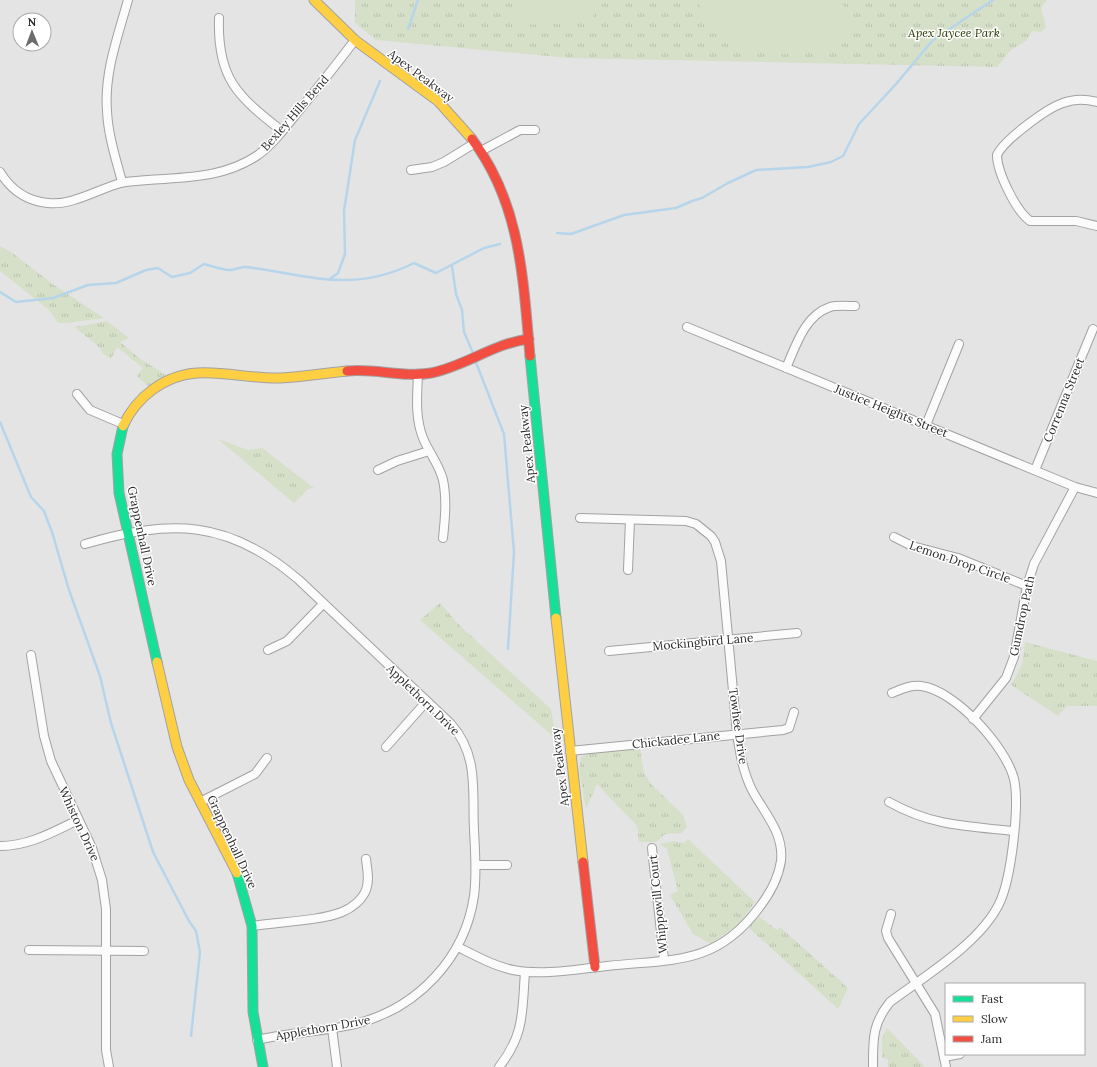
<svg xmlns="http://www.w3.org/2000/svg" width="1097" height="1067" viewBox="0 0 1097 1067" font-family="Lora,serif">
  <style>
    .grass { fill: url(#grass-tufts) }
    .garden { fill: #d6e0c8 }
    .lines { fill: none; stroke-linecap: round; stroke-linejoin: round }
    .stream { stroke: #b6d5eb; stroke-width: 2.5 }
    .street-casing { stroke: #a2a2a3; stroke-width: 10 }
    .fast-casing { stroke: #a2a2a3; stroke-width: 11 }
    .slow-casing { stroke: #a2a2a3; stroke-width: 11 }
    .jam-casing { stroke: #a2a2a3; stroke-width: 11 }
    .street { stroke: #fbfbfb; stroke-width: 8 }
    .fast { stroke: #16e098; stroke-width: 9 }
    .slow { stroke: #ffcf43; stroke-width: 9 }
    .jam { stroke: #f24e42; stroke-width: 9 }
    .labels { text-anchor: middle; stroke-width: 3; stroke-linejoin: round; paint-order: stroke }
    .park-label { font-size: 12px; font-style: italic; fill: #2b3905; stroke: #fff }
    .street-label { font-size: 12px; fill: #2b2b2c; stroke: #fff }
  </style>
  <defs>
    <pattern id="grass-tufts" width="24" height="20" patternUnits="userSpaceOnUse"><rect width="24" height="20" fill="#d6e0c8"/><path d="M3 7l-1-3M5 7V3M7 7l1-3M15 17l-1-3M17 17v-4M19 17l1-3" fill="none" stroke="#b8c0ac"/></pattern>
  </defs>
  <rect width="100%" height="100%" fill="#e4e4e5"/>
  <g class="grass">
    <path d="M355 0H1047L1041 7 1046 27 1041 32 1032 31 1027 40 1010 51 997 67 569 58 376 40 355 23Z"/>
    <path d="M0 246 11 252 54 285 104 318 67 323H58L49 310 0 271Z"/>
    <path d="M107 321 129 338 120 342 139 358 166 375 148 386 137 376 143 368 117 347 111 359 103 354 100 348 75 327Z"/>
    <path d="M218 439 248 450 262 448 314 488 308 489 294 503Z"/>
    <path d="M440 603 460 626 551 709 556 739 420 620Z"/>
    <path d="M1025 642 1097 661V706H1067L1058 716 1011 685 1022 665Z"/>
    <path d="M640 749 644 773 652 785 683 815 687 827 682 833 665 834 656 842H639L637 826 597 784 586 809 579 770 581 757 590 753Z"/>
    <path d="M688 839 755 902 740 923 711 944 693 934 670 895 678 891 667 849 660 844 674 841 684 843Z"/>
    <path d="M758 916 777 930 780 927 848 988 838 1009 749 928Z"/>
    <path d="M887 1028 925 1067H888V1059L882 1058V1039Z"/>
  </g>
  <g class="garden">
    <path d="M513 0H594L593 23 512 25Z"/>
    <path d="M700 0H839L860 28C850 33 841 41 831 45 805 56 763 58 738 43 726 36 708 14 697 3Z"/>
  </g>
  <g class="lines">
    <g class="stream">
      <path d="M408 29 418 0"/>
      <path d="M557 233 571 234 624 215 676 208 692 201 702 198 728 183 756 170 808 167 831 162 843 156 859 124 896 84 933 40 993 0"/>
      <path d="M452 266 456 294 462 310 464 332 473 353"/>
      <path d="M330 279 338 273 345 254 344 211 355 140 380 81"/>
      <path d="M0 292 16 302 53 298 88 285 116 283 146 270 158 268 172 277 190 273 204 264C212 266 220 269 228 270 234 271 240 266 246 267 309 275 352 294 414 263L436 273 484 248 500 244"/>
      <path d="M475 360 504 434 514 552 508 649"/>
      <path d="M0 422 31 497 44 511 52 532 69 590 100 676 111 723 153 852 189 921 196 931 200 952 191 1036"/>
    </g>
    <g class="street-casing">
      <g id="street">
        <path d="M219 18C217 78 237 96 282 131"/>
        <path d="M1097 102C1086 99 1073 99 1063 103 1047 108 1004 140 997 155 997 172 1016 211 1030 221H1076L1097 226"/>
        <path d="M481 151 520 130H535"/>
        <path d="M411 170 432 167 444 162 475 143"/>
        <path d="M0 172C11 190 27 201 48 203 72 206 98 189 121 183 129 181 139 181 148 180 187 177 224 178 258 155 273 144 285 128 297 113 317 89 336 65 355 40"/>
        <path d="M122 182C116 159 108 135 107 111 104 73 118 36 128 0"/>
        <path d="M687 327 1075 487 1097 493"/>
        <path d="M786 368C796 346 804 316 830 307 837 305 847 306 855 306"/>
        <path d="M418 375C417 397 415 418 423 438 429 453 439 464 443 480 447 499 445 519 443 538"/>
        <path d="M77 394 90 410 123 424"/>
        <path d="M926 425 959 344"/>
        <path d="M378 470 397 461 429 451"/>
        <path d="M1035 470 1093 329"/>
        <path d="M894 537 912 546 958 558 1027 586"/>
        <path d="M85 544C171 519 228 519 299 580L451 724C479 756 472 790 474 830 475 852 477 874 474 896 465 958 418 1007 359 1023 326 1032 291 1032 257 1040"/>
        <path d="M628 570 630 520"/>
        <path d="M268 650 287 641 323 604"/>
        <path d="M609 651 797 633"/>
        <path d="M31 655 44 736 51 761 92 848 102 880 106 909V1050L109 1067"/>
        <path d="M973 719 1006 678 1014 657 1027 586 1034 564 1075 487"/>
        <path d="M386 747 426 702"/>
        <path d="M570 751 783 730 789 728 794 712"/>
        <path d="M200 802 255 774 267 758"/>
        <path d="M889 802C932 826 966 826 1013 831"/>
        <path d="M0 846C29 846 53 832 78 820"/>
        <path d="M652 848 664 960"/>
        <path d="M476 865H507"/>
        <path d="M891 914 886 931 888 938 935 1014 946 1067"/>
        <path d="M252 926C277 922 320 921 342 912 352 908 362 900 366 890 370 880 367 869 366 859"/>
        <path d="M458 947C476 956 494 966 513 970 543 976 577 969 607 966 671 959 715 966 758 909 770 894 778 880 781 861 784 832 764 813 752 790 743 772 740 753 737 734L721 561 715 542 711 536 696 524 686 521 580 518"/>
        <path d="M29 950 144 951"/>
        <path d="M332 1028 337 1067"/>
        <path d="M944 1057 960 1054"/>
        <path d="M499 1067C525 1034 522 1011 525 972"/>
        <path d="M873 1067C873 1040 872 1024 890 1002 925 976 980 943 999 904 1011 880 1020 806 1014 779 1006 747 955 690 921 686 910 685 902 689 892 693"/>
      </g>
    </g>
    <g class="fast-casing">
      <g id="fast">
        <path d="M530 356 556 618"/>
        <path d="M123 426 117 454 119 493 157 662"/>
        <path d="M237 873 252 926 253 1012 263 1067"/>
      </g>
    </g>
    <g class="slow-casing">
      <g id="slow">
        <path d="M314 0 356 41 438 101 472 139"/>
        <path d="M123 426C136 397 165 375 197 373 224 371 252 379 280 378 302 377 325 373 347 371"/>
        <path d="M556 618 583 862"/>
        <path d="M157 662 177 747 189 780 237 873"/>
      </g>
    </g>
    <g class="jam-casing">
      <g id="jam">
        <path d="M472 139C521 204 523 279 530 356"/>
        <path d="M347 371C375 368 404 378 431 373 466 366 494 343 529 339"/>
        <path d="M583 862 595 967"/>
      </g>
    </g>
    <use href="#street" class="street"/>
    <use href="#fast" class="fast"/>
    <use href="#slow" class="slow"/>
    <use href="#jam" class="jam"/>
  </g>
  <g class="labels">
    <g class="park-label">
      <text x="954" y="37">Apex Jaycee Park</text>
    </g>
    <g class="street-label">
      <text transform="translate(421 76) rotate(37)" y="4">Apex Peakway</text>
      <text transform="translate(295 113) rotate(-49)" y="4">Bexley Hills Bend</text>
      <text transform="translate(1064 400) rotate(-68)" y="4">Correnna Street</text>
      <text transform="translate(891 411) rotate(22)" y="4">Justice Heights Street</text>
      <text transform="translate(527 444) rotate(-96)" y="4">Apex Peakway</text>
      <text transform="translate(142 536) rotate(78)" y="4">Grappenhall Drive</text>
      <text transform="translate(960 562) rotate(19)" y="4">Lemon Drop Circle</text>
      <text transform="translate(1022 616) rotate(-78)" y="4">Gumdrop Path</text>
      <text transform="translate(703 642) rotate(-5)" y="4">Mockingbird Lane</text>
      <text transform="translate(423 700) rotate(44)" y="4">Applethorn Drive</text>
      <text transform="translate(738 726) rotate(82)" y="4">Towhee Drive</text>
      <text transform="translate(676 740) rotate(-6)" y="4">Chickadee Lane</text>
      <text transform="translate(560 767) rotate(-97)" y="4">Apex Peakway</text>
      <text transform="translate(79 824) rotate(65)" y="4">Whiston Drive</text>
      <text transform="translate(232 842) rotate(65)" y="4">Grappenhall Drive</text>
      <text transform="translate(658 904) rotate(-96)" y="4">Whippowill Court</text>
      <text transform="translate(323 1028) rotate(-10)" y="4">Applethorn Drive</text>
    </g>
  </g>
  <rect x="945" y="983" width="140" height="72" fill="#ffffff" stroke="#aaaaab"/>
  <rect x="953" y="996" width="20" height="6" fill="#16e098" stroke="#aaaaab"/>
  <text x="981" y="1003" font-size="12" fill="#2b2b2c">Fast</text>
  <rect x="953" y="1016" width="20" height="6" fill="#ffcf43" stroke="#aaaaab"/>
  <text x="981" y="1023" font-size="12" fill="#2b2b2c">Slow</text>
  <rect x="953" y="1036" width="20" height="6" fill="#f24e42" stroke="#aaaaab"/>
  <text x="981" y="1043" font-size="12" fill="#2b2b2c">Jam</text>
  <g transform="translate(32 32) rotate(359)"><circle r="19" fill="#ffffff" stroke="#aaaaab"/>
  <path d="M0-3L7 15L0 10L-7 15Z" fill="#6c6c6d"/>
  <text y="-6" font-size="11" font-weight="bold" text-anchor="middle" fill="#2b2b2c">N</text>
  </g>
</svg>
